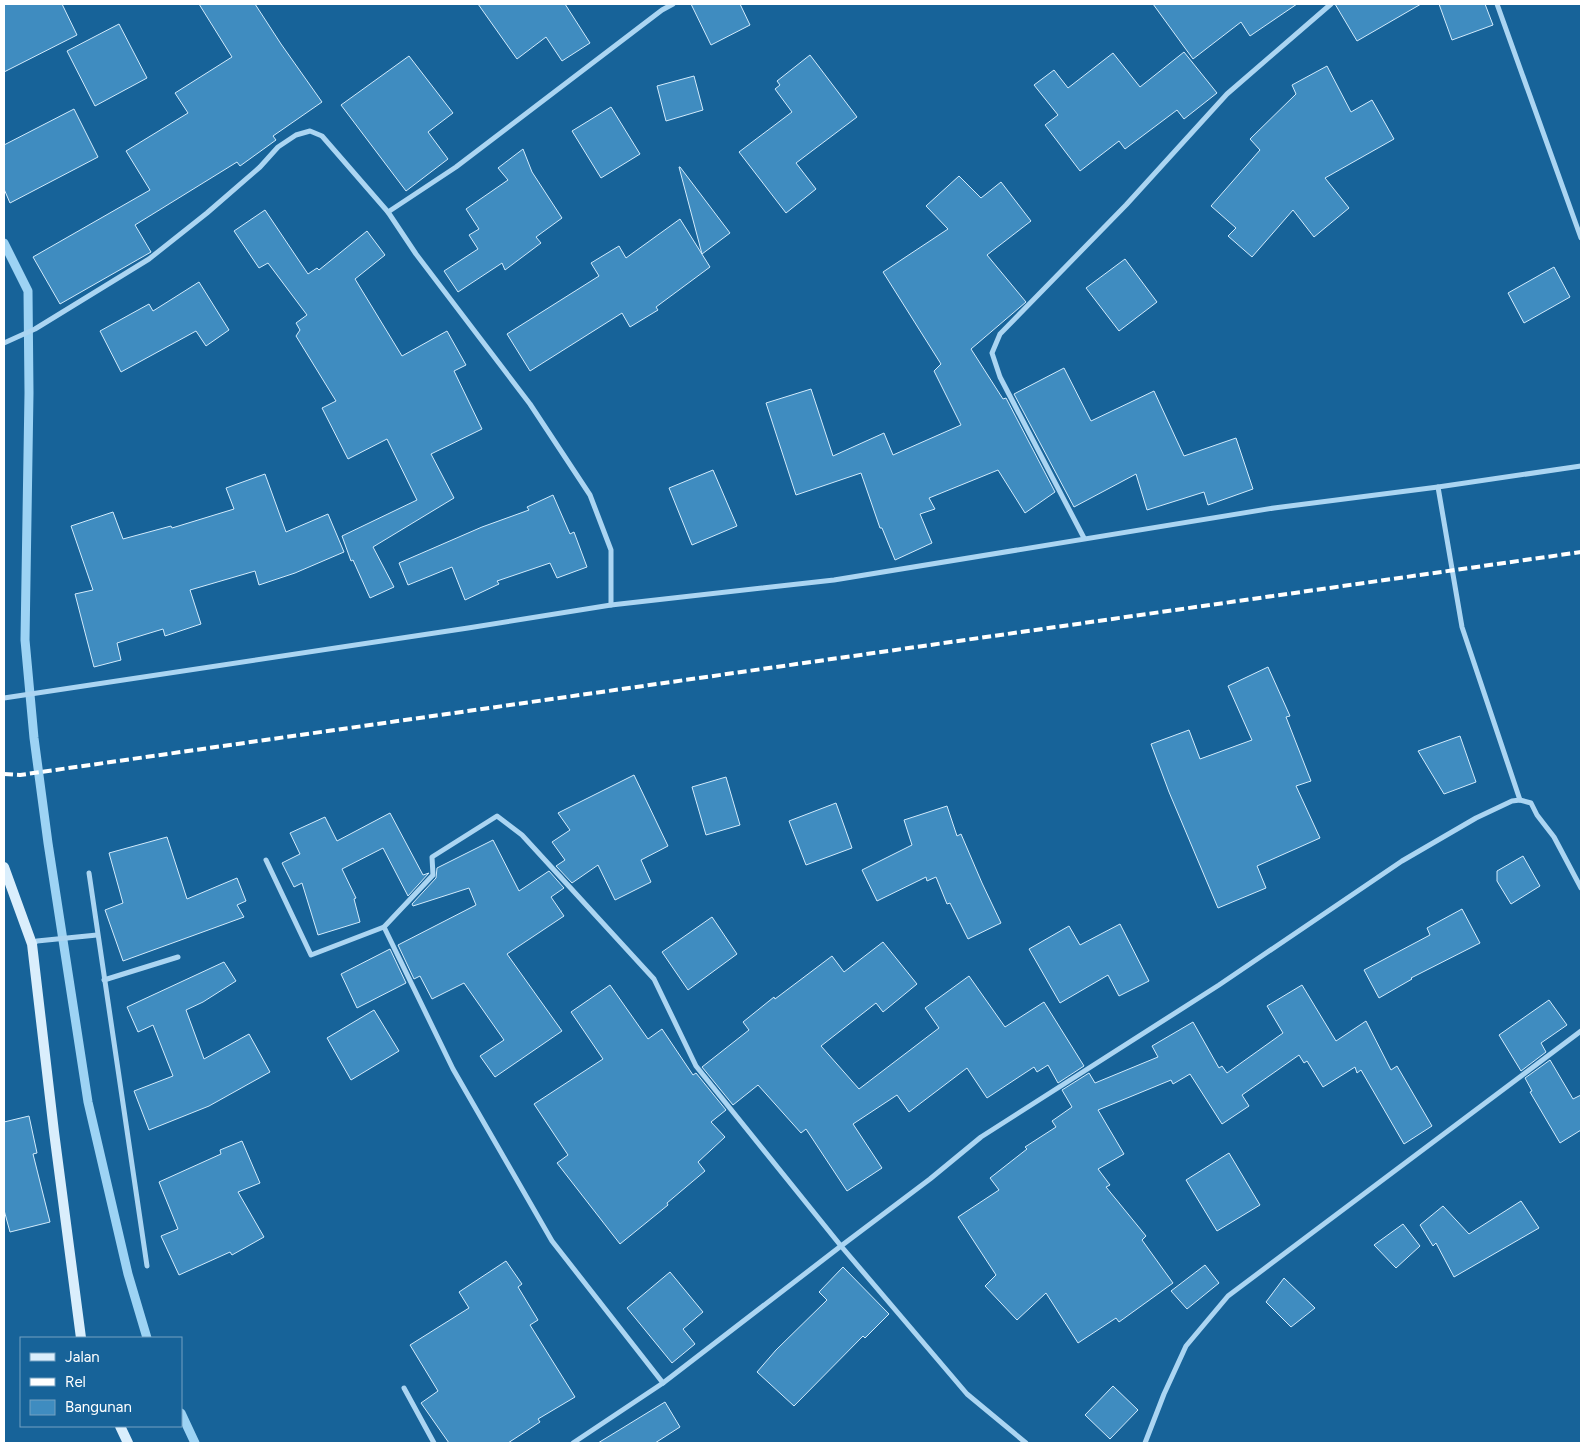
<svg xmlns="http://www.w3.org/2000/svg" width="1585" height="1447" viewBox="0 0 1585 1447" font-family="Figtree,sans-serif">
  <style>
    .lines { fill: none; stroke-linecap: round; stroke-linejoin: round }
    .stream { stroke: #9dd3f4; stroke-width: 9 }
    .building { fill: #3f8cc0; stroke: #d2ebfc }
    .street { stroke: #abd5f2; stroke-width: 5 }
    .secondary { stroke: #daeefc; stroke-width: 10 }
    .rail { stroke: #fff; stroke-width: 4; stroke-dasharray: 9 4; stroke-linecap: butt }
  </style>
  <rect width="100%" height="100%" fill="#176399"/>
  <g class="lines">
    <g class="stream">
      <path d="M4 243 28 291 29 393 25 640 34 738 48 843 88 1102 128 1274 147 1338"/>
      <path d="M181 1413 195 1443"/>
    </g>
  </g>
  <g class="building">
    <path d="M4 4H62L77 35 4 72Z"/>
    <path d="M199 4H255L281 44 322 102 273 136 276 140 240 166 237 162 135 225 151 252 60 304 33 257 150 190 126 151 188 113 175 93 232 57Z"/>
    <path d="M478 4H565L590 43 562 61 546 37 517 59Z"/>
    <path d="M691 4H740L750 25 711 45Z"/>
    <path d="M1153 4H1297L1250 36 1241 22 1193 59Z"/>
    <path d="M1335 4H1421L1357 41Z"/>
    <path d="M1439 4H1485L1493 25 1452 40Z"/>
    <path d="M119 24 147 78 95 106 67 51Z"/>
    <path d="M1184 52 1217 93 1184 119 1177 110 1125 149 1119 141 1080 171 1045 125 1058 115 1034 85 1054 70 1068 88 1113 53 1140 87Z"/>
    <path d="M810 55 857 117 796 163 816 189 786 213 739 152 792 112 775 89 780 85 777 81Z"/>
    <path d="M409 56 453 113 428 132 448 159 406 191 341 105Z"/>
    <path d="M1327 66 1351 112 1372 100 1394 139 1325 178 1349 208 1314 237 1293 210 1252 257 1228 236 1236 228 1211 206 1260 150 1250 139 1296 94 1292 85Z"/>
    <path d="M694 76 703 110 666 121 657 86Z"/>
    <path d="M611 107 640 154 601 178 572 131Z"/>
    <path d="M74 109 98 157 10 203 4 189V145Z"/>
    <path d="M523 149 532 172 562 218 536 237 541 243 505 270 502 263 458 292 444 271 478 249 469 235 479 229 466 209 508 180 498 168Z"/>
    <path d="M679 167H680L730 233 702 254Z"/>
    <path d="M959 176 981 198 1001 182 1031 221 987 255 1026 302 971 349 1003 399 1006 398 1055 492 1025 513 998 470 929 498 935 509 920 514 932 543 895 560 882 528H880L861 473 796 495 766 403 811 389 833 456 884 433 893 455 961 425 934 371 941 364 883 272 948 229 926 206Z"/>
    <path d="M265 210 308 274 317 268 319 270 367 231 385 255 355 279 402 356 447 331 466 365 454 371 482 429 431 454 454 498 373 547 394 587 370 598 353 560 351 561 342 536 417 500 387 439 348 459 322 408 336 401 296 336 300 330 296 323 307 315 268 263 259 268 234 231Z"/>
    <path d="M680 219 710 267 656 307 658 310 630 327 622 313 530 371 507 334 599 276 591 263 619 246 626 258Z"/>
    <path d="M1125 259 1157 302 1119 331 1086 288Z"/>
    <path d="M1554 267 1570 297 1524 323 1508 293Z"/>
    <path d="M199 282 229 330 206 346 196 331 121 372 100 331 149 304 153 311Z"/>
    <path d="M1064 368 1091 421 1154 391 1184 456 1236 438 1253 489 1208 505 1204 492 1147 510 1136 474 1074 507 1014 394Z"/>
    <path d="M713 470 737 526 692 545 669 488Z"/>
    <path d="M265 474 286 532 328 514 344 552 295 573 259 585 255 571 190 590 201 624 165 636 163 629 117 643 121 660 94 667 75 594 93 590 71 526 113 512 123 539 171 526 172 528 234 509 226 488Z"/>
    <path d="M553 495 570 534 574 532 587 567 557 578 550 563 497 581 499 584 465 600 452 567 408 585 399 563 482 527 529 510 527 507Z"/>
    <path d="M1268 667 1290 716 1286 717 1311 781 1296 786 1320 838 1257 866 1266 888 1218 908 1169 792 1151 744 1189 730 1200 759 1252 740 1228 686Z"/>
    <path d="M1460 736 1476 782 1444 794 1418 751Z"/>
    <path d="M634 775 668 846 641 860 651 882 615 900 598 865 572 883 556 866 565 860 552 842 570 830 558 813Z"/>
    <path d="M726 777 740 825 706 835 692 787Z"/>
    <path d="M836 803 852 848 806 865 789 821Z"/>
    <path d="M947 806 957 836 961 834 982 883 1001 923 968 939 950 903 947 904 936 877 927 881 926 877 877 901 862 870 912 845 904 820Z"/>
    <path d="M390 813 423 875 429 873 408 896 383 848 342 869 356 898 354 899 360 922 318 935 302 883 294 887 282 863 300 854 290 833 325 817 337 841Z"/>
    <path d="M167 837 187 899 237 878 246 901 237 905 244 917 123 961 105 910 123 903 109 853Z"/>
    <path d="M493 840 519 891 549 871 564 888 551 897 564 916 507 954 562 1031 495 1077 480 1056 504 1040 464 983 432 999 420 976 414 979 398 945 476 905 469 888 413 906 412 904 436 878 437 868Z"/>
    <path d="M1523 856 1540 886 1511 904 1497 881V871Z"/>
    <path d="M1462 909 1480 943 1411 978 1412 979 1379 998 1364 970 1430 935 1427 928Z"/>
    <path d="M712 917 737 954 688 990 662 952Z"/>
    <path d="M1120 924 1149 981 1119 996 1108 975 1060 1003 1029 949 1069 926 1080 945Z"/>
    <path d="M883 942 917 984 883 1012 876 1003 821 1046 859 1089 939 1028 925 1008 969 976 1005 1027 1044 1002 1084 1066 1058 1083 1048 1065 1037 1072 1034 1067 987 1098 967 1068 909 1112 897 1095 853 1124 882 1168 847 1191 806 1129 801 1133 758 1085 733 1105 702 1067 749 1030 743 1022 774 997 775 999 832 956 844 972Z"/>
    <path d="M390 949 406 983 357 1008 341 974Z"/>
    <path d="M224 962 236 981 203 1002 186 1010 204 1059 249 1034 270 1072 209 1106 149 1130 134 1091 173 1076 153 1025 138 1032 127 1007Z"/>
    <path d="M610 985 648 1039 662 1029 693 1075 696 1073 726 1110 711 1122 725 1137 698 1162 705 1171 667 1203 668 1205 620 1244 557 1163 568 1155 534 1104 603 1059 571 1012Z"/>
    <path d="M1302 985 1336 1041 1366 1021 1391 1070 1397 1066 1432 1126 1404 1144 1361 1070 1357 1073 1355 1067 1323 1087 1307 1061 1304 1063 1299 1055 1242 1095 1249 1106 1222 1124 1190 1074 1173 1084 1171 1080 1098 1110 1124 1154 1098 1169 1110 1185 1106 1187 1146 1236 1142 1240 1173 1283 1119 1322 1116 1318 1078 1343 1046 1293 1017 1320 985 1286 996 1275 958 1217 999 1190 990 1178 1027 1149 1025 1147 1056 1127 1052 1121 1072 1107 1062 1090 1089 1073 1095 1083 1158 1057 1152 1046 1193 1022 1219 1068 1222 1066 1227 1073 1283 1033 1267 1006Z"/>
    <path d="M1549 1000 1567 1025 1541 1043 1546 1052 1521 1071 1499 1035Z"/>
    <path d="M374 1010 399 1051 351 1080 327 1038Z"/>
    <path d="M1550 1060 1573 1099 1581 1095V1130L1560 1143 1530 1092 1532 1091 1525 1078Z"/>
    <path d="M29 1116 37 1153 33 1154 50 1222 10 1232 4 1210V1122Z"/>
    <path d="M242 1141 260 1183 238 1192 264 1237 232 1255 230 1252 179 1275 161 1236 178 1229 159 1182 221 1154 220 1150Z"/>
    <path d="M1229 1153 1260 1205 1217 1231 1186 1180Z"/>
    <path d="M1521 1201 1539 1228 1454 1277 1436 1243 1433 1246 1420 1225 1443 1206 1469 1234Z"/>
    <path d="M1403 1224 1420 1246 1396 1268 1374 1245Z"/>
    <path d="M506 1261 522 1284 518 1287 538 1320 530 1325 575 1397 538 1419 540 1422 508 1443H449L421 1403 438 1391 410 1345 469 1308 459 1292Z"/>
    <path d="M1205 1265 1219 1283 1187 1309 1171 1291Z"/>
    <path d="M843 1267 889 1314 865 1338 863 1336 794 1406 757 1372 776 1350 827 1300 819 1292Z"/>
    <path d="M670 1272 703 1312 683 1329 695 1344 672 1363 627 1308Z"/>
    <path d="M1284 1278 1315 1308 1291 1327 1266 1302Z"/>
    <path d="M1113 1386 1138 1410 1110 1439 1085 1415Z"/>
    <path d="M665 1402 680 1427 655 1443H598Z"/>
  </g>
  <g class="lines">
    <g class="street">
      <path d="M1497 4 1581 238"/>
      <path d="M388 212 456 167 662 10 673 4"/>
      <path d="M4 343 35 329 149 259 207 213 260 167 278 147 296 135 310 131 322 136 388 212 416 254 530 404 590 495 611 550V605"/>
      <path d="M1438 487 1462 627 1520 800"/>
      <path d="M1084 538 1000 377 992 353 1000 334 1126 205 1227 94 1331 4"/>
      <path d="M4 698 468 628 611 605 834 580 1274 508 1438 487 1581 466"/>
      <path d="M266 860 311 955 384 927 433 875 432 857 497 816 522 835 654 979 696 1066 841 1246 967 1394 1026 1443"/>
      <path d="M89 873 147 1266"/>
      <path d="M384 927 453 1069 552 1241 663 1383"/>
      <path d="M32 944 37 941 97 935"/>
      <path d="M104 980 178 957"/>
      <path d="M404 1388 434 1443"/>
      <path d="M573 1443 663 1383 841 1246 930 1179 981 1137 1219 985 1402 861 1476 818 1512 801 1520 800 1531 803 1537 815 1554 837 1581 888"/>
      <path d="M1145 1443 1164 1394 1186 1346 1228 1296 1581 1031"/>
    </g>
    <g class="secondary">
      <path d="M4 867 32 944 54 1132 81 1338"/>
      <path d="M120 1426 128 1443"/>
    </g>
    <path class="rail" d="M4 774 20 775 1581 552"/>
  </g>
  <rect width="1585" height="1447" fill="none" stroke="#ffffff" stroke-width="10"/>
  <rect x="20" y="1337" width="162" height="90" fill="#176399" stroke="#74a1c2"/>
  <rect x="30" y="1353" width="25" height="8" fill="#daeefc" stroke="#74a1c2"/>
  <text x="65" y="1362" font-size="15" fill="#ffffff">Jalan</text>
  <rect x="30" y="1378" width="25" height="8" fill="#ffffff" stroke="#74a1c2"/>
  <text x="65" y="1387" font-size="15" fill="#ffffff">Rel</text>
  <rect x="30" y="1400" width="25" height="15" fill="#3f8cc0" stroke="#74a1c2"/>
  <text x="65" y="1412" font-size="15" fill="#ffffff">Bangunan</text>
</svg>
